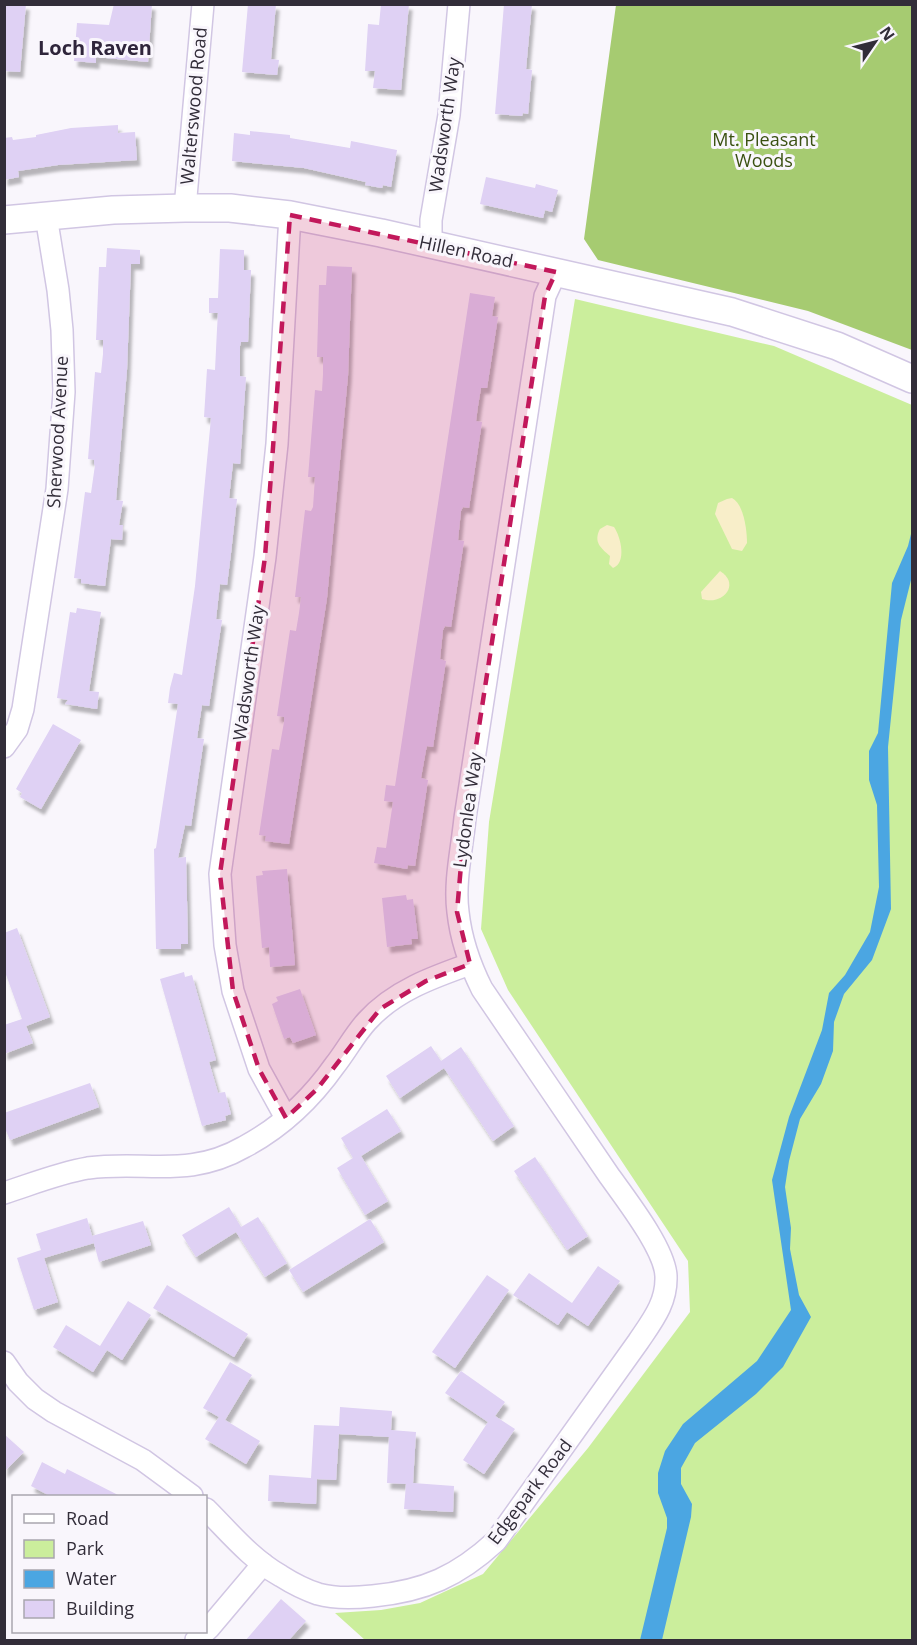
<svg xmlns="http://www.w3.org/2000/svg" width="917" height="1645" viewBox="0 0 917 1645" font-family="'Open Sans',sans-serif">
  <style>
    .green { fill: #cbee9c }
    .forest { fill: #a6cb71 }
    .sand { fill: #f8eec9 }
    .water { fill: #4ba6e2 }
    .building { fill: #dfd1f4; filter: url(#shadow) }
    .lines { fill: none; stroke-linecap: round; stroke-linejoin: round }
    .minor-casing { stroke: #d1c6e3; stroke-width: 24 }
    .tertiary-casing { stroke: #d1c6e3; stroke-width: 30 }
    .minor { stroke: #fff; stroke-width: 21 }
    .tertiary { stroke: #fff; stroke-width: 27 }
    .marked { fill: #c2185b; fill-opacity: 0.2; stroke: #c2185b; stroke-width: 4.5; stroke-dasharray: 12 8; stroke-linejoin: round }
    .labels { text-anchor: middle; stroke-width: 6; stroke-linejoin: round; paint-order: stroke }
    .street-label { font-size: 18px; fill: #322d39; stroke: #f9f6fc }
    .park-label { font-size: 18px; fill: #3a5111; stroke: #f9f6fc }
    .neighbourhood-label { font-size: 20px; font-weight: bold; fill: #2f253b; stroke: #f9f6fc }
  </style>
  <defs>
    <filter id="shadow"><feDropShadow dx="3.5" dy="6" stdDeviation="1.5" flood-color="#0004"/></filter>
  </defs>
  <rect width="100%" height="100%" fill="#f9f6fc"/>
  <path class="green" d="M575 299 774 346 912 405V1640H365L335 1613 381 1610 420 1603 483 1574 588 1448 690 1312 688 1261 508 990 481 929 489 822Z"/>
  <path class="forest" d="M616 5H912V350L808 311 598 260 584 239Z"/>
  <g class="sand">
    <path d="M732 498C744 504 747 531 747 543L742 551 732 549 715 514 718 503 727 499Z"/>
    <path d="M607 525 614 527C621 537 627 563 613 568L609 564 610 556C601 548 593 542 600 529Z"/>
    <path d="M720 571C741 584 723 606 702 599L701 592Z"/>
  </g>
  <path class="water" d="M912 530V576L901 620 888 747 891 909 872 960 844 994 834 1022 833 1051 821 1084 800 1119 789 1161 785 1187 791 1228 790 1249 799 1295 811 1317 783 1367 756 1394 695 1443 681 1468V1484L692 1504 691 1517 662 1640H640L667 1528V1518L658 1493V1473L665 1451 683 1424 757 1361 791 1310 772 1180 789 1117 822 1030 829 993 845 975 870 932 879 887 877 805 869 780V751L878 733 892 583 908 546Z"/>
  <g class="building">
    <path d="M4 4H26L20 72 4 71Z"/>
    <path d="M114 4H152L148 62 96 57V63L74 61 77 23 109 25Z"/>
    <path d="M248 4H276L271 59 279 60 277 75 242 72Z"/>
    <path d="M381 4H409L401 90 373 88 375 71H365L368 24 379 25Z"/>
    <path d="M504 4H532L526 69 532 70 528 114 523 113 522 116 495 114Z"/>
    <path d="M118 125V133L135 132 137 160 58 165 18 171 19 177 4 180V138L12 137 13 140 36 137V135L71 128Z"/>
    <path d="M250 131 290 135V138L350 148 351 141 397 150 391 187 383 185 382 188 365 185 366 182 304 168 232 161 234 133 250 135Z"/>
    <path d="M486 177 535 188 536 184 558 190 552 212 545 210 543 218 480 204Z"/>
    <path d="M107 248 140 250V264H131L127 370 116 500 123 501 119 525H123L122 540 111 539 105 586 81 583V579L74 578 85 492 91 493 95 465H94V460L88 459 95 372 101 373 103 354V340H96L99 267H106Z"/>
    <path d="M220 249 244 250V270H251L248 342H241L240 346V376L246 377 240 464 233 463 229 498 237 499 231 553 227 585 220 584 216 619 222 620 209 706 202 705 197 738 204 739 191 826 185 825 178 858 186 857 188 944H181V949H156L154 849 156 848 178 704 168 703 170 688 174 673 182 675 195 586 211 418 204 417 207 369 215 370 217 329 218 313H209V298H218Z"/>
    <path d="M327 266 352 267 348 376 327 598 289 844 265 841 266 836 259 835 272 749 279 750 284 722V717L277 716 290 630 296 631 299 613 301 597H295L305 510 311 511 313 507 315 477H308L315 390 322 391 323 374V357H317L319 285H326Z"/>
    <path d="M470 293 495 297 492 316 498 317 487 388H481L478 406 476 421 482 422 469 508 463 507 461 511 458 540 464 541 451 627 445 626 443 630 440 659 446 661 433 747 427 746 426 750 421 778 428 780 415 866 408 865 407 869 374 863 377 847 386 848 393 802 384 801 386 785 395 786Z"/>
    <path d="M77 608 101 612 89 691 99 692 97 709 65 704 68 700 57 698 70 612 76 613Z"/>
    <path d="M53 724 81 740 41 809 20 797 22 793 16 789Z"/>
    <path d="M287 869 295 965 270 967 269 947 262 948 256 876 263 875 262 871Z"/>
    <path d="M406 895 407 900 413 899 418 939H411L412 944 387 947 382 898Z"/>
    <path d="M17 928 50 1017 26 1026 33 1043 4 1054V1025L22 1019 4 969V933Z"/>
    <path d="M184 972 185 977 192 975 216 1060 209 1062 218 1093 225 1092 231 1114 225 1116 226 1120 202 1126 160 979Z"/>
    <path d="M300 989 316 1035 293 1043 290 1037 284 1039 272 1004 278 1001 276 997Z"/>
    <path d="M431 1046 441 1061 461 1047 514 1126 493 1141 444 1068 400 1098 386 1076Z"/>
    <path d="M90 1083 99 1107 10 1140 4 1126V1113Z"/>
    <path d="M387 1109 401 1131 361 1156 388 1201 365 1215 337 1168 353 1158 341 1138Z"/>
    <path d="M535 1157 588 1236 567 1250 514 1171Z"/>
    <path d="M229 1207 241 1227 258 1217 287 1263 265 1277 236 1232 196 1257 182 1235Z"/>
    <path d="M87 1218 94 1243 44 1258 58 1302 34 1310 17 1258 41 1250 36 1234Z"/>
    <path d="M370 1219 384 1242 303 1292 289 1270Z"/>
    <path d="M143 1221 151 1245 99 1262 92 1236Z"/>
    <path d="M598 1266 620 1281 588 1326 567 1312 558 1325 513 1295 529 1273 572 1303Z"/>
    <path d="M487 1275 509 1290 455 1368 432 1352Z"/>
    <path d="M167 1285 248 1334 234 1357 153 1308Z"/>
    <path d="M128 1301 151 1315 122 1360 107 1350 93 1372 53 1347 66 1325 100 1346Z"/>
    <path d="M230 1362 252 1375 225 1420 260 1441 246 1464 205 1439 219 1417 203 1408Z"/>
    <path d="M461 1371 505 1402 495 1416 515 1429 484 1474 463 1460 488 1422 445 1393Z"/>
    <path d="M340 1407 392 1411 391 1430 416 1432 413 1483 454 1486 453 1512 404 1509 406 1484 387 1483 389 1437 339 1434 336 1480 317 1479 316 1504 268 1501 269 1475 311 1478 314 1425 339 1426Z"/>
    <path d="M4 1434 24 1452 4 1472Z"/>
    <path d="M42 1462 65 1474 67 1469 122 1497H52L31 1486Z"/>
    <path d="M281 1599 306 1621 288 1641H245Z"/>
  </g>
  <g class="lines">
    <g class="minor-casing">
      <g id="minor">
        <path d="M185 208 203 4"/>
        <path d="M431 245V220L449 115 459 4"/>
        <path d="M4 747 17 729 23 709 57 489 64 392 62 330 58 290 46 216"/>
        <path d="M286 1118 259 1069 233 991 225 945 220 874 265 557 277 444 290 215"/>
        <path d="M4 1193C32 1184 59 1173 88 1168 145 1160 188 1179 244 1147 280 1128 311 1099 335 1065 346 1051 355 1034 367 1021 394 991 433 977 470 964"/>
        <path d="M4 1362 18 1382 35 1399 54 1412 143 1460 192 1496"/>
        <path d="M206 1509C229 1532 252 1560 281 1576 292 1583 306 1590 318 1594 336 1599 355 1598 373 1596 425 1591 458 1576 496 1541L638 1342C652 1321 667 1303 666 1276 665 1249 625 1198 608 1174 566 1112 524 1051 482 989 470 965 461 940 458 912 454 882 462 849 465 818L545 296 556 272"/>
        <path d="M196 1640 209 1628 263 1564"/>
      </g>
    </g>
    <g class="tertiary-casing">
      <path id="tertiary" d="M4 220 113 210 185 208H230L290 215 381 233 732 312 837 346 912 379"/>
    </g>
    <use href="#minor" class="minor"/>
    <use href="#tertiary" class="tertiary"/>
  </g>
  <path class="marked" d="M290 215 556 272 545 296 465 818 457 912 470 964 426 981 380 1009 317 1089 286 1118 259 1069 233 991 220 874 265 557Z"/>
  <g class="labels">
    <g class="street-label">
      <text transform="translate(194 106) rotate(-85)" y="6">Walterswood Road</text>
      <text transform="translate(445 125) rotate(-82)" y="6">Wadsworth Way</text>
      <text transform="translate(466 252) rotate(12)" y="6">Hillen Road</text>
      <text transform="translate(58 432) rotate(-87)" y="6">Sherwood Avenue</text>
      <text transform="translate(249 673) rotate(-82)" y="6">Wadsworth Way</text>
      <text transform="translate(468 810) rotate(-82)" y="6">Lydonlea Way</text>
      <text transform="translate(530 1492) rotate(-53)" y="6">Edgepark Road</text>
    </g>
    <g class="park-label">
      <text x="764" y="146">Mt. Pleasant<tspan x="764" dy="21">Woods</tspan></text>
    </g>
    <g class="neighbourhood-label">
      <text x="95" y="55">Loch Raven</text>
    </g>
  </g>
  <rect width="917" height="1645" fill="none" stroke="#322d39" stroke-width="12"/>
  <rect x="12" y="1495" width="195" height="138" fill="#f9f6fc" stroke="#a9a6ae" stroke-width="1.5"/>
  <rect x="24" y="1514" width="30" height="9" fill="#ffffff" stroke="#a9a6ae" stroke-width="1.5"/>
  <text x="66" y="1525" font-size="18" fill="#322d39">Road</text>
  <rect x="24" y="1540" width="30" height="18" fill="#cbee9c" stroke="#a9a6ae" stroke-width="1.5"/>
  <text x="66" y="1555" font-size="18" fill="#322d39">Park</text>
  <rect x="24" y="1570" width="30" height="18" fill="#4ba6e2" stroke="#a9a6ae" stroke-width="1.5"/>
  <text x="66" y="1585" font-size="18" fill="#322d39">Water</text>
  <rect x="24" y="1600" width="30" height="18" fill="#dfd1f4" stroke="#a9a6ae" stroke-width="1.5"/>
  <text x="66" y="1615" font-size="18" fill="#322d39">Building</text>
  <g transform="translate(875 42) rotate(55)" stroke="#f9f6fc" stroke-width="4.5" paint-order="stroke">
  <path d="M0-4.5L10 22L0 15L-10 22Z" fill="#322d39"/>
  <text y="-9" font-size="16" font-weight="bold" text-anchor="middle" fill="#322d39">N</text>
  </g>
</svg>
